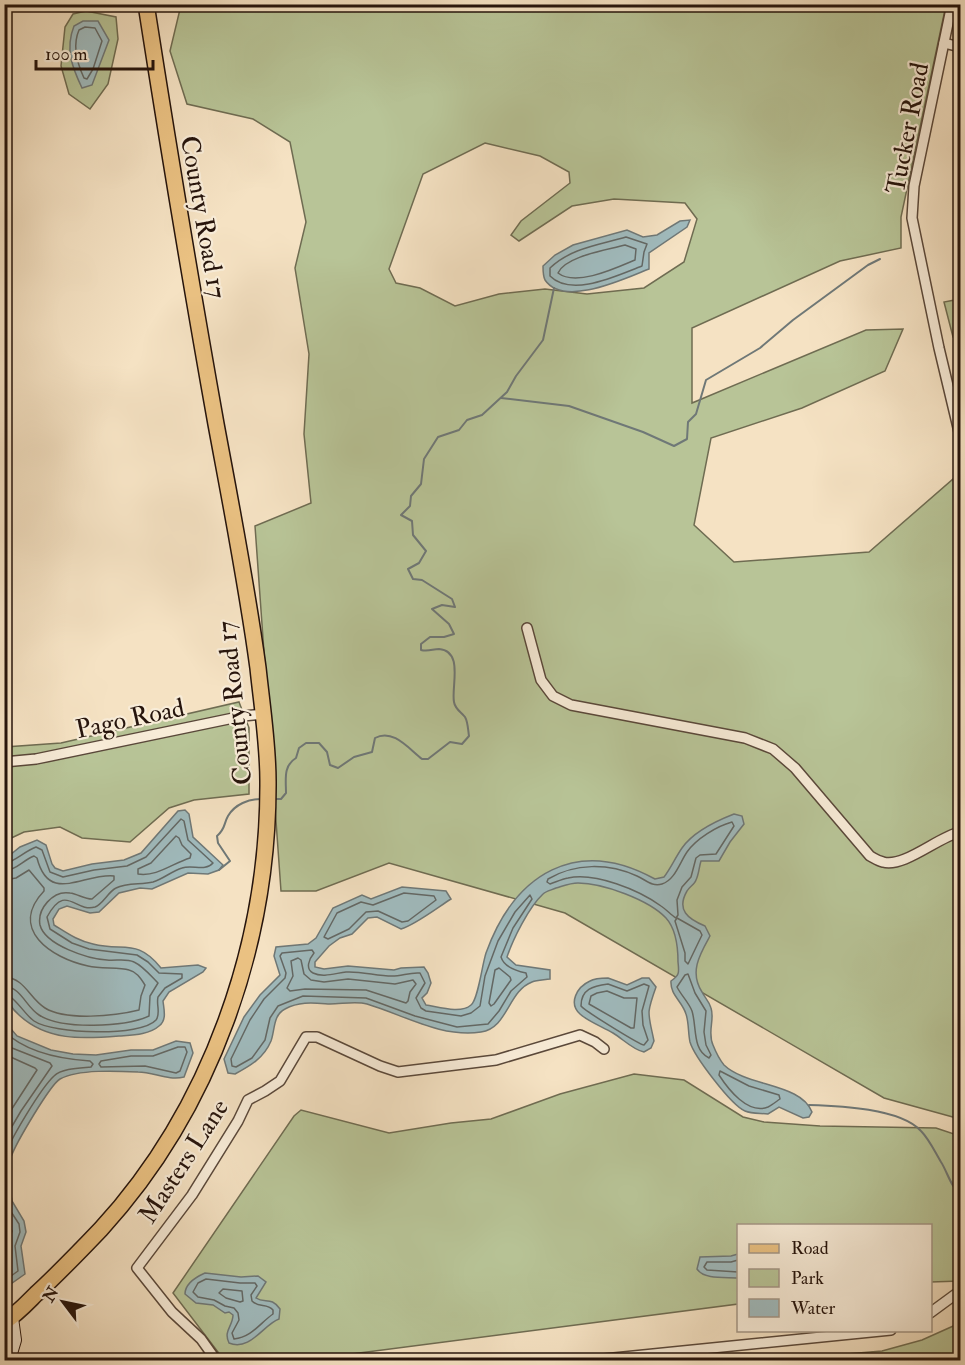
<svg xmlns="http://www.w3.org/2000/svg" width="965" height="1365" viewBox="0 0 965 1365" font-family="'IM FELL Double Pica',serif">
  <style>
    .green { fill: #b8c497; stroke: #6f6c52; stroke-width: 1.5; fill-rule: evenodd }
    .water { fill: #a0bbbe; stroke: #6f7877; stroke-width: 1.5 }
    .lines { fill: none; stroke-linecap: round; stroke-linejoin: round }
    .shore { stroke: #636865; stroke-width: 1.5 }
    .stream { stroke: #6f7877; stroke-width: 2 }
    .street-casing { stroke: #5a483a; stroke-width: 12 }
    .secondary-casing { stroke: #26140c; stroke-width: 16 }
    .primary-casing { stroke: #26140c; stroke-width: 18 }
    .street { stroke: #f8ecd8; stroke-width: 9 }
    .secondary { stroke: #f8ecd8; stroke-width: 14 }
    .primary { stroke: #eac182; stroke-width: 15 }
    .labels { text-anchor: middle; stroke-width: 4.5; stroke-linejoin: round; paint-order: stroke }
    .street-label { font-size: 26px; fill: #26140c; stroke: #f8ecd8 }
  </style>
  <rect width="100%" height="100%" fill="#f5e2c3"/>
  <filter id="stains"><feTurbulence type="fractalNoise" baseFrequency=".00333" numOctaves="4"/><feColorMatrix values="0 0 0 0 .2 0 0 0 0 .09 0 0 0 0 .02 0 0 0 .5 -.17"/></filter>
  <radialGradient id="worn" r=".72"><stop offset=".6" stop-color="#630" stop-opacity="0"/><stop offset="1" stop-color="#630" stop-opacity=".3"/></radialGradient>
  <g class="green">
    <path d="M181 5H946L901 217V248L840 261 692 328V403L866 330 903 329 885 371 802 408 711 438 694 525 734 562 869 552 960 473V1119L884 1098 565 913 389 863 316 891H281L255 526 311 503 304 434 309 354 295 268 306 222 290 142 253 119 187 104 170 51ZM485 143 540 156 569 172 570 183 521 221 511 235 519 241 572 206 614 199 685 203 697 219 684 262 644 288 587 294 545 289 499 294 455 306 420 288 396 283 389 269 423 174Z"/>
    <path d="M86 11 116 17 118 39 108 84 90 109 69 94 61 66 65 27 73 14Z"/>
    <path d="M960 299V336L953 337 944 302Z"/>
    <path d="M239 702 249 728V794L194 800 169 808 130 842 82 838 60 827 24 832 5 841V747L61 743Z"/>
    <path d="M634 1074 684 1080 743 1117 764 1122 820 1126 936 1128 960 1136V1281L931 1282 930 1226H738V1304L305 1360H224L173 1293 294 1116 301 1110 389 1133 451 1123 491 1119 560 1094Z"/>
    <path d="M960 1323V1360H775L882 1351 922 1340Z"/>
  </g>
  <g class="water">
    <path d="M83 21H98L109 40 92 85 82 88C72 67 65 49 74 26Z"/>
    <path d="M690 220 687 227 649 253V269C626 278 564 308 545 280 543 276 543 270 543 266L555 255 573 245 627 230 643 237 657 235 680 221Z"/>
    <path d="M185 810 189 814 193 837 223 865 219 870 208 874 188 873 152 889 140 888 119 893 99 912 90 913 67 906 59 909 53 919 54 925C67 933 78 941 93 944 124 952 137 938 161 968L198 965 206 968 203 972 169 992 163 1001C164 1010 167 1020 159 1026 149 1035 131 1035 119 1036 82 1039 47 1041 19 1015 12 1009 7 1001 5 992V859L20 847 37 840 46 845 52 864 55 868 63 871 92 864 124 860 141 853 178 811Z"/>
    <path d="M734 814 742 816 744 824 730 842 719 861H701C699 867 699 874 696 880 695 884 689 887 687 891 676 910 688 919 705 926L710 936C700 954 689 972 702 992 705 998 709 1001 711 1008 715 1020 707 1032 713 1045 715 1050 720 1060 724 1065 747 1087 801 1083 812 1112L809 1117 803 1118 779 1107 768 1114C761 1113 752 1114 745 1111 731 1105 694 1056 690 1042 688 1033 689 1023 686 1014 682 1001 670 995 671 981 680 975 679 972 678 962 678 948 676 929 666 918 649 900 603 883 578 883 570 883 563 886 556 888 552 890 546 891 543 894 529 907 513 939 507 957L516 965 550 970V979C544 980 537 980 532 982 508 991 508 1028 481 1032 441 1038 404 1015 367 1004 356 1001 342 1004 330 1004 314 1003 300 1001 285 1009 273 1015 275 1030 271 1041 264 1058 250 1066 235 1074L228 1073 224 1059 244 1017 260 995 280 975 274 956 276 947 308 944 316 938 333 908 362 895 371 899 402 887 446 891 451 899C437 908 415 925 401 929L377 917 368 918 352 934 340 938 329 946 315 962V967L324 969 348 966 394 970 401 968 424 967 428 973 431 983 427 993 422 998 426 1005C439 1007 461 1014 471 1005 478 1000 482 965 486 953 515 873 577 836 655 879L664 877C671 868 675 858 682 848 693 832 716 821 734 814Z"/>
    <path d="M608 978 627 985 642 978H649L656 987C646 1015 648 1012 654 1041L651 1048 644 1052C633 1050 623 1039 613 1033 603 1027 589 1022 580 1014 568 1003 577 987 590 981 595 978 602 978 608 978Z"/>
    <path d="M5 1022 17 1036 51 1050 73 1054 96 1055 131 1050H153L176 1041 190 1043 193 1053 184 1077C168 1081 154 1072 138 1072 118 1071 78 1069 60 1079 50 1085 16 1143 11 1157 8 1164 7 1172 5 1179L10 1189 12 1201 24 1221 26 1232 21 1246 25 1274 5 1288 4 1067 7 1062 5 1057Z"/>
    <path d="M738 1254V1278C726 1277 704 1280 697 1269L700 1257 731 1256Z"/>
    <path d="M205 1273 241 1277 258 1276 266 1282 256 1298C265 1304 271 1296 280 1309L279 1319C264 1324 250 1352 229 1343 223 1331 233 1326 233 1315L229 1312 225 1313 213 1305 196 1303 185 1294C185 1283 196 1277 205 1273Z"/>
  </g>
  <g class="lines">
    <g class="shore">
      <path d="M85 27 95 28 102 41 93 69 87 79 84 78C77 63 72 46 79 30Z"/>
      <path d="M626 237 647 244 644 252 642 266C618 275 572 298 550 276V268C571 248 599 245 626 237Z"/>
      <path d="M625 245 636 249 635 260C616 268 576 287 558 273 565 256 608 250 625 245Z"/>
      <path d="M732 822 734 826 716 854 700 855 696 858 691 877 682 887 677 900 678 915 676 918C671 915 667 910 661 906 639 890 595 872 568 878 562 879 556 882 550 884L547 882 548 879C575 863 608 863 637 876 646 880 652 887 662 884 675 880 680 862 687 852 696 839 717 826 732 822Z"/>
      <path d="M176 836 179 838 182 845 191 854 190 858C173 863 157 877 138 874V869L151 863Z"/>
      <path d="M4 864C14 862 25 851 36 847L42 850 50 872 63 877 94 870 127 866 146 857 181 819 184 821 188 840 213 863C205 872 192 864 182 868 172 871 163 879 153 882 141 885 127 882 116 888 108 892 103 904 95 907 75 913 66 882 47 917L50 929 72 943 89 949 137 955 148 962 159 973 182 974V978L165 988 158 997C156 1004 161 1014 156 1020 141 1037 53 1034 34 1021 25 1015 14 995 4 994"/>
      <path d="M4 871C17 870 23 860 34 856L37 858C49 905 83 873 114 876V880L92 899C84 899 78 894 70 893 53 890 37 909 40 925 45 945 88 959 107 960 116 961 126 958 134 962 143 966 152 977 158 983L150 996 149 1016C125 1027 62 1030 39 1015 26 1007 21 987 4 986"/>
      <path d="M4 880 16 878 29 870 44 888V891C8 929 51 958 88 966 101 969 119 967 129 970 137 972 141 979 145 985L141 996 139 1010C115 1016 66 1021 45 1008 29 998 25 978 4 977"/>
      <path d="M404 893 434 896 436 900 408 921 402 922 378 911 366 912 349 929 328 939 324 937 337 913 361 902 373 905Z"/>
      <path d="M530 895 532 899 513 928 501 957C504 967 516 971 526 973L527 977 511 991 499 1011 488 1024 457 1027 415 1016 366 998 303 996 278 1006 270 1018 265 1040 252 1058 236 1067 232 1066 231 1059 250 1020 264 999 285 978 286 973 280 956 282 953 312 950 314 953C309 959 305 969 313 973 323 978 336 973 346 972 361 971 377 976 392 976 402 976 410 972 420 973L425 983 416 998 421 1008 426 1011 461 1016 471 1013 480 1006 485 976 498 941 515 912Z"/>
      <path d="M677 918 700 931 702 935 688 964 685 961V953L675 921Z"/>
      <path d="M298 958 301 960 304 974 311 980 324 982 348 979 395 984 413 980 416 984 410 992 408 1001 406 1003 366 990 305 989 290 991 287 988 293 976 291 961Z"/>
      <path d="M499 968 510 977 511 980 494 1004 491 1006 489 1003 495 970Z"/>
      <path d="M688 974 695 993 706 1011 704 1032 706 1045 711 1055 709 1058C692 1050 697 1027 692 1011 689 1003 681 995 677 987L685 975Z"/>
      <path d="M608 984 627 991 644 984 649 986 642 1011 643 1025 648 1040 644 1045C640 1045 585 1011 581 1006 581 989 593 986 608 984Z"/>
      <path d="M607 991 624 998H637L634 1028H631L589 1004 591 996 597 993Z"/>
      <path d="M4 1031C26 1053 60 1059 90 1061L93 1064 91 1067C80 1068 62 1068 54 1076 41 1088 9 1141 4 1158"/>
      <path d="M4 1042 12 1048 50 1063 52 1066 21 1111 4 1140"/>
      <path d="M178 1047H185L187 1052 180 1071 176 1073 145 1066 101 1067 99 1064 101 1061 131 1056H153Z"/>
      <path d="M4 1054 35 1068 37 1070 4 1121"/>
      <path d="M720 1071 749 1086 779 1095 780 1099C777 1101 772 1105 768 1107 748 1115 728 1089 719 1075Z"/>
      <path d="M4 1193 6 1204 19 1224 20 1232 15 1246 18 1271 4 1281"/>
      <path d="M4 1215 12 1231 8 1245 10 1267 4 1272"/>
      <path d="M738 1260 731 1262H707L704 1267 707 1270 738 1272"/>
      <path d="M206 1279 240 1283H255L257 1286 251 1295 252 1301C259 1308 267 1303 273 1310V1314C260 1323 252 1337 234 1339L232 1333 239 1320 238 1313 234 1308 225 1306 214 1300 198 1297 193 1292 198 1283Z"/>
      <path d="M223 1289 242 1291 243 1301 240 1302 226 1298 219 1293Z"/>
    </g>
    <g class="stream">
      <path d="M501 398 569 406 643 432 674 446 687 439 688 422 696 414 706 380 760 348 793 320 868 265 880 259"/>
      <path d="M275 799H281L286 793C286 779 283 766 296 758L299 748 306 743H319L327 752 330 765 338 768 354 757 372 752 375 738C393 728 409 749 422 759H428L450 742 462 744 469 736C468 730 468 722 465 717 461 712 455 709 454 702 451 687 464 651 439 649 433 649 428 652 421 650V644L430 637H444L454 634 449 624 432 609 442 605 455 607 452 599 422 580 413 579 408 569 419 563 426 551 413 535 412 521 401 515 410 506 411 496 421 484 424 459 438 437 459 430 467 420 482 415 507 392 516 376 543 340 554 288"/>
      <path d="M219 870 230 861 218 843 217 836C226 828 223 825 228 816 235 804 249 799 261 799"/>
      <path d="M809 1105C839 1106 900 1108 921 1131 929 1139 935 1152 941 1162 947 1171 951 1188 960 1193"/>
    </g>
    <g class="street-casing">
      <g id="street">
        <path d="M952 4 914 186 912 218 939 348 960 436"/>
        <path d="M944 43 960 47"/>
        <path d="M527 628 541 680 553 696 571 705 745 738 773 749 795 768 870 856C874 858 878 861 883 862 904 868 938 837 960 832"/>
        <path d="M4 762 36 759 243 716 264 714"/>
        <path d="M930 1313 960 1291"/>
        <path d="M216 1360 201 1339 172 1312 137 1268 192 1195 238 1121 248 1100 265 1091 280 1081 306 1037H317L380 1066 398 1072 496 1060 580 1035 595 1042 604 1049"/>
        <path d="M594 1360 891 1330"/>
      </g>
    </g>
    <g class="secondary-casing">
      <path id="secondary" d="M8 1360 14 1340 11 1318"/>
    </g>
    <g class="primary-casing">
      <path id="primary" d="M4 1322C16 1315 26 1304 36 1294 59 1273 80 1251 101 1229 211 1109 269 943 268 781 268 744 262 706 258 668 247 586 231 505 216 424 191 284 168 145 146 4"/>
    </g>
    <use href="#street" class="street"/>
    <use href="#secondary" class="secondary"/>
    <use href="#primary" class="primary"/>
  </g>
  <g class="labels">
    <g class="street-label">
      <text transform="translate(907 128) rotate(-79)" y="9">Tucker Road</text>
      <text transform="translate(204 217) rotate(80)" y="9">County Road 17</text>
      <text transform="translate(234 703) rotate(-96)" y="9">County Road 17</text>
      <text transform="translate(130 718) rotate(-12)" y="9">Pago Road</text>
      <text transform="translate(183 1161) rotate(-57)" y="9">Masters Lane</text>
    </g>
  </g>
  <rect width="965" height="1365" fill="none" stroke="#f5e2c3" stroke-width="24"/>
  <rect x="6" y="6" width="953" height="1353" fill="none" stroke="#26140c" stroke-width="3"/>
  <rect x="12" y="12" width="941" height="1341" fill="none" stroke="#26140c" stroke-width="1.5"/>
  <rect x="737" y="1224" width="195" height="108" fill="#f8ecd8" stroke="#a49686" stroke-width="1.5"/>
  <rect x="749" y="1244" width="30" height="9" fill="#eac182" stroke="#a49686" stroke-width="1.5"/>
  <text x="791" y="1254" font-size="18" fill="#26140c">Road</text>
  <rect x="749" y="1269" width="30" height="18" fill="#b8c497" stroke="#a49686" stroke-width="1.5"/>
  <text x="791" y="1284" font-size="18" fill="#26140c">Park</text>
  <rect x="749" y="1299" width="30" height="18" fill="#a0bbbe" stroke="#a49686" stroke-width="1.5"/>
  <text x="791" y="1314" font-size="18" fill="#26140c">Water</text>
  <g transform="translate(63 1302) rotate(302)" stroke="#f8ecd8" stroke-width="4.5" paint-order="stroke">
  <path d="M0-4.5L10 22L0 15L-10 22Z" fill="#26140c"/>
  <text y="-9" font-size="16" font-weight="bold" text-anchor="middle" fill="#26140c">N</text>
  </g>
  <path d="M36 60v9h117v-9" fill="none" stroke="#26140c" stroke-width="3"/>
  <text x="45" y="60" font-size="18" fill="#26140c" stroke="#f8ecd8" stroke-width="4.5" paint-order="stroke">100 m</text>
  <rect width="100%" height="100%" filter="url(#stains)"/>
  <rect width="100%" height="100%" fill="url(#worn)"/>
</svg>
